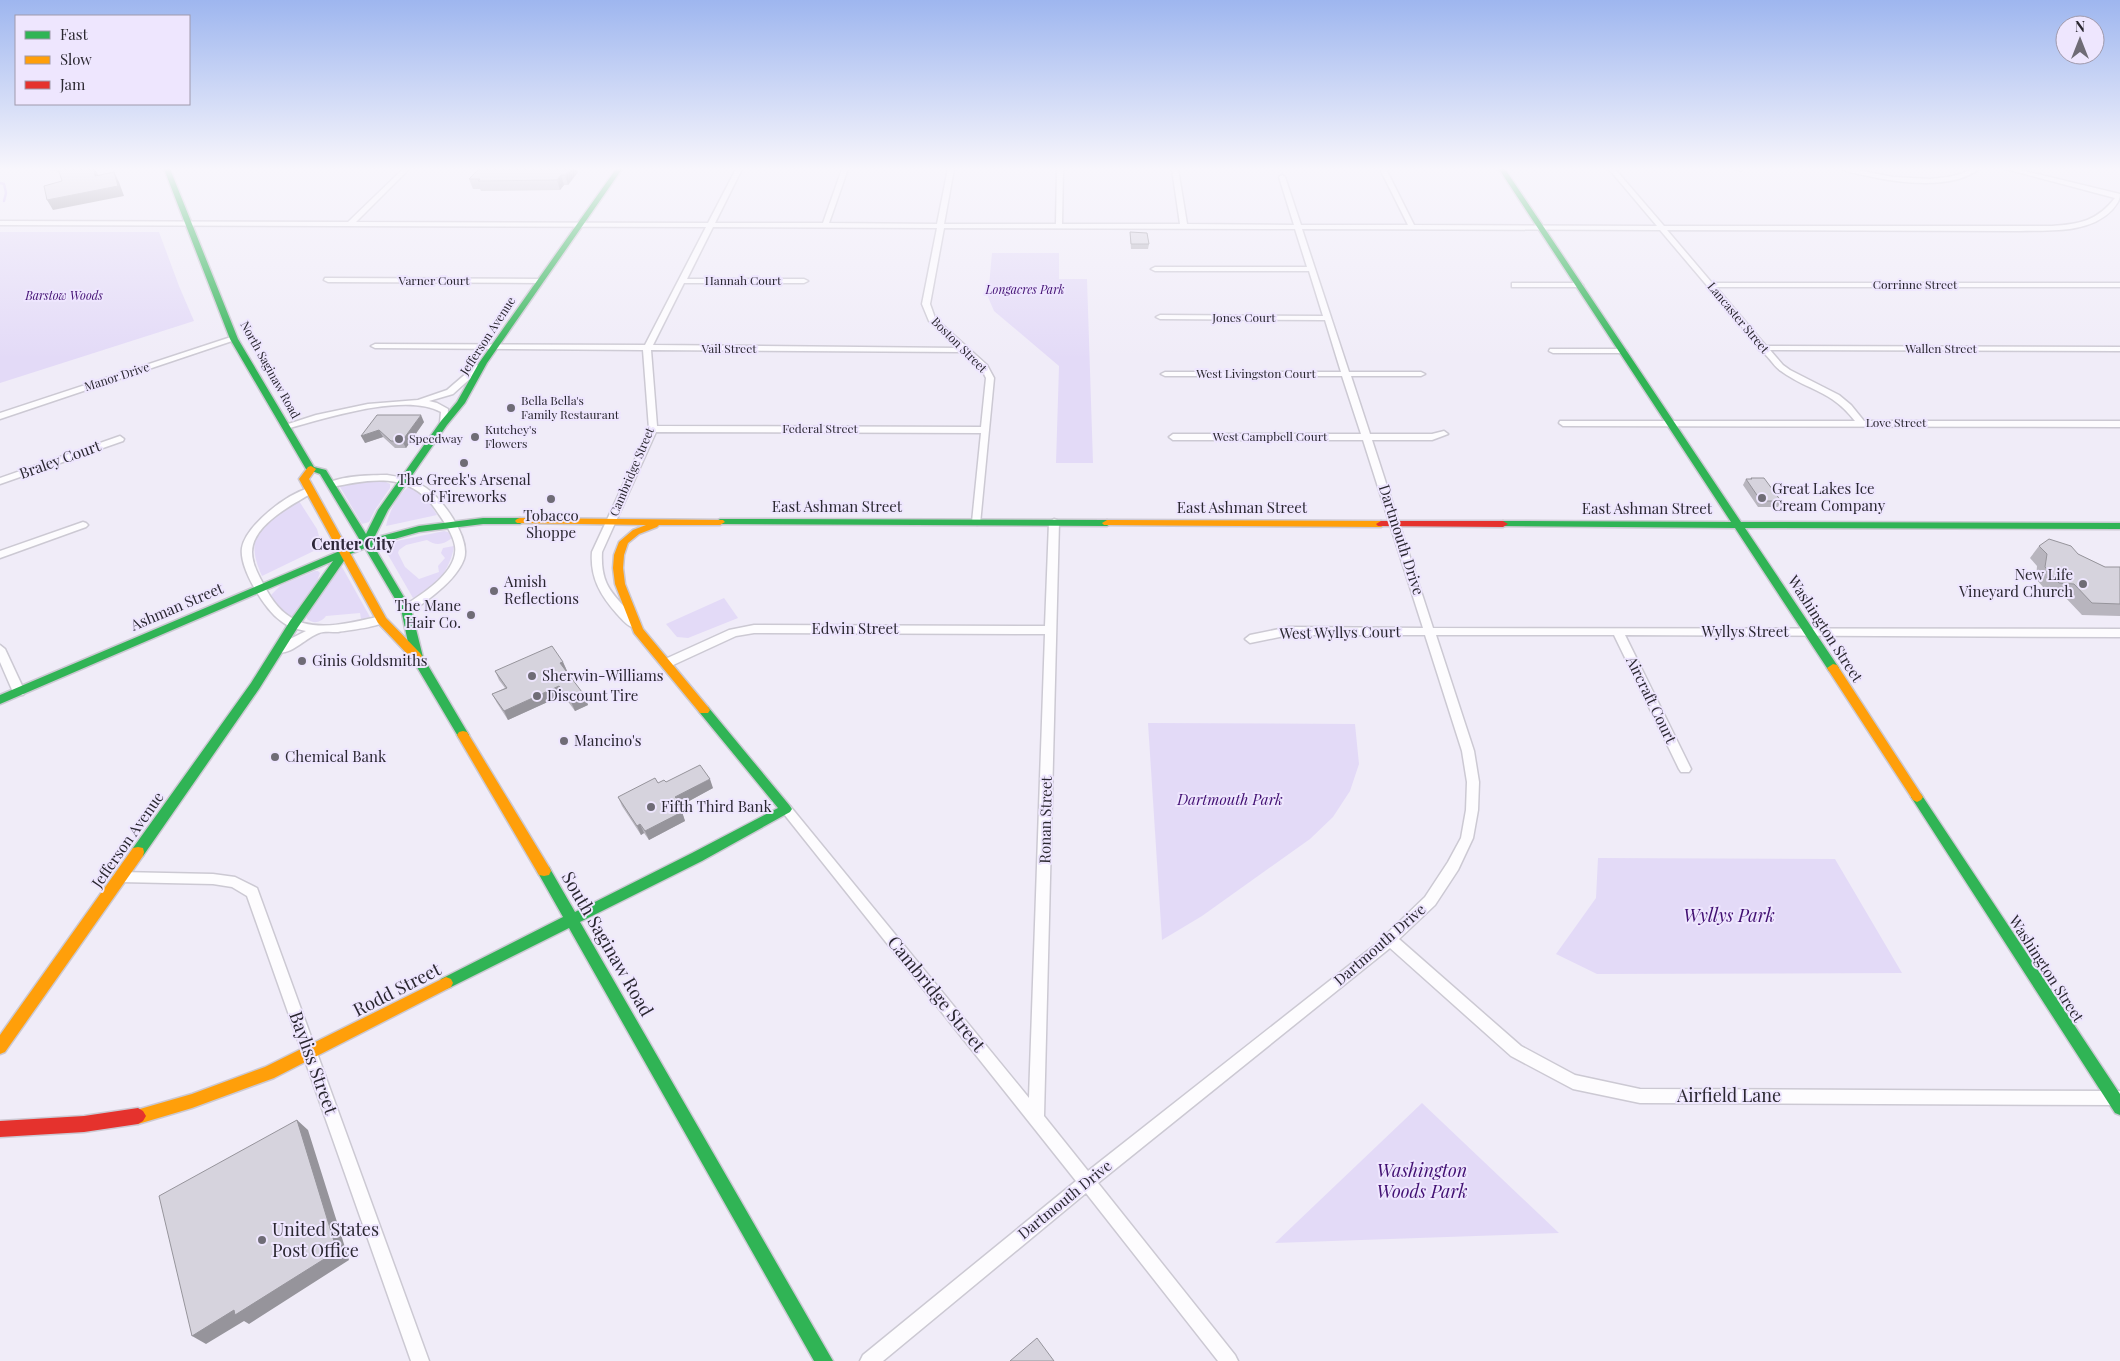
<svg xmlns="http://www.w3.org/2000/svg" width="2120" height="1361" viewBox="0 0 2120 1361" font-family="'Playfair Display',serif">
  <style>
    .green { fill: #e3daf7 }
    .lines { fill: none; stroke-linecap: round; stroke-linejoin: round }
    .stream { stroke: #d0b9f9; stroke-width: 2.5 }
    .street-casing { stroke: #ccc9d3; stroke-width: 3 }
    .fast-casing { stroke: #ccc9d3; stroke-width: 3 }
    .slow-casing { stroke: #ccc9d3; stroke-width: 3 }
    .jam-casing { stroke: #ccc9d3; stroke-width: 3 }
    .street { fill: #fdfcfe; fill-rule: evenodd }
    .fast { fill: #30b455; fill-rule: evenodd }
    .slow { fill: #ff9f0a; fill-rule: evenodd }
    .jam { fill: #e5322d; fill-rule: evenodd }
    .wall { fill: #b8b5be }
    .shaded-wall { fill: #96949b }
    .building { fill: #d6d3dd; stroke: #96949b }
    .poi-dot { fill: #6f6c76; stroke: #eee6fe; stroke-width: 2 }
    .labels { text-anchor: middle; stroke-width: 4; stroke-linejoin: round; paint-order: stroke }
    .far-street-label { font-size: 12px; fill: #2a2730; stroke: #eee6fe }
    .far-park-label { font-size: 12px; font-style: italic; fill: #410f72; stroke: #eee6fe }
    .far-poi-label { font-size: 12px; fill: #2a2730; stroke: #eee6fe; text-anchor: start }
    .street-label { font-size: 15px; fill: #2a2730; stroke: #eee6fe }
    .poi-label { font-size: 15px; fill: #2a2730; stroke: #eee6fe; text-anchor: start }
    .park-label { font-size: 15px; font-style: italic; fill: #410f72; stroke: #eee6fe }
    .neighbourhood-label { font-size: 16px; font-weight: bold; fill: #2e283a; stroke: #eee6fe }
    .near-park-label { font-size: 18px; font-style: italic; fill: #410f72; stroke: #eee6fe }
    .near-street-label { font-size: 18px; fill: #2a2730; stroke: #eee6fe }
    .near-poi-label { font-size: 18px; fill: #2a2730; stroke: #eee6fe; text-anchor: start }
  </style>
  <rect width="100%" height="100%" fill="#f0ecf8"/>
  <g class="green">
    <path d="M0 232H159L179 286 194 321 0 383Z"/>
    <path d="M992 253H1059V279H1087L1093 463H1056L1059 366 994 311 988 297Z"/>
    <path d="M372 481 386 482 390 484V488L375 510 369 522 362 524 340 487 345 484Z"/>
    <path d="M409 487C423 489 430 504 437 515L386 526C389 513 397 494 409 487Z"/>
    <path d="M299 501 317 529 322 547 262 576C243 534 262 525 294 502Z"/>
    <path d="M444 531 448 532 452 538C443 545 436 546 427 540L406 545 399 550 398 553 405 567 419 579 439 572 438 566 445 558 441 553 443 548 454 546C452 565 433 596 413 598L387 553 386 546 392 542Z"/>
    <path d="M342 567 370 617 361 619 360 613 326 616C321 623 313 624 307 619L306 613 337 569Z"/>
    <path d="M315 571H318L320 573 315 587 293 617C282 613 277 605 271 595L281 585Z"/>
    <path d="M724 598 738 618 688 638 677 637 666 624Z"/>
    <path d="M1148 723 1355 724 1359 764 1350 791 1333 817 1310 839 1202 916 1162 940Z"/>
    <path d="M1598 858 1835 859 1902 973 1597 974 1556 954 1596 898Z"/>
    <path d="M1422 1103 1559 1233 1275 1243Z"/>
  </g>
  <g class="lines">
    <path class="stream" d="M0 183 4 184 6 193 4 201"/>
    <g class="street-casing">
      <g id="street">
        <path d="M53 169H83L68 173Z"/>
        <path d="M403 169H409L356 222 708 223 736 169H742L715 223H823L842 169H848L829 223 937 224 948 169H954L944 224H1056L1057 169H1063L1062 224H1180L1172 169H1178L1187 224 1294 225 1279 177 1282 175 1285 177 1301 225H1408L1380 169H1386L1414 225 1657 226 1609 169H1615L1664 226H2052C2080 224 2097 221 2115 198L2006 169H2016L2120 194C2120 201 2116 205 2112 210 2089 234 2049 230 2019 231L1667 230 1712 283H2120V287H1716L1766 346 2120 347V351L1770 350 1783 365 1790 370 1839 395 1851 405 1864 421H2120V427L1563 426 1559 423 1560 421H1855C1830 389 1810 392 1781 371 1773 366 1768 354 1759 350V347L1660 230 1302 229 1349 372H1421L1425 374 1421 376H1351L1370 434H1432L1444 431 1448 434 1432 440H1372L1433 628 2120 629V637L1625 635 1691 769 1689 772H1681L1679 769 1614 635H1436L1474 751 1479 782 1478 810 1473 838 1458 870 1435 905 1399 939 1521 1046 1575 1075 1640 1089 2120 1091V1105L1640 1103 1573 1089 1511 1056 1390 948 1098 1183 1235 1355 1238 1361H1218L1086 1193 883 1361H860L863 1355 1076 1181 780 809 782 806 786 804 790 806 1029 1098 1045 634 754 633 736 636 671 666 667 667 661 663 663 660 729 630 754 625 1045 626 1049 522 1054 519 1057 520 1059 522 1044 1116 1088 1171 1375 945 1425 897 1448 862 1461 838 1466 810 1467 782 1462 751 1425 635H1289L1250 643 1245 639 1250 635 1289 627 1423 628 1363 440H1173L1169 437 1173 434H1361L1342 376H1165L1161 374 1165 372H1341L1325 320 1160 319 1156 317 1160 315 1323 316 1309 271H1155L1151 269 1155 267H1307L1295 229 944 228 930 304 935 318 987 365 994 378 980 524 977 525 972 522 981 433 656 432 602 552C600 592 618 595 637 623L632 627C626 625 621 618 617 614 600 595 590 577 592 552L649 429 643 350 375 348 371 346 375 344 645 345 706 227 0 225V221L348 222ZM713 227 937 228 922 304 929 321 958 348 653 345 684 283H804L808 281 804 279H687ZM651 350 963 352 981 368 986 378 981 427 657 426Z"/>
        <path d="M1736 169H1743L1740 171Z"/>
        <path d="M1842 169H1852L1893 177 1930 179 1948 177 1961 174 1972 169H1979C1952 190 1899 183 1868 176 1860 174 1849 173 1842 169Z"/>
        <path d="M325 278 540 279 544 281 540 283 328 282 324 280Z"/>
        <path d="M1512 283H1579L1583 285 1579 287H1512Z"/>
        <path d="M231 337 238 339 0 419V413Z"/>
        <path d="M1550 349H1623L1627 351 1623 353H1553L1549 351Z"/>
        <path d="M476 365 483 367 453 394 429 401 437 403 448 409 447 425 444 426 440 423 441 412C405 392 324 419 286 429L282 426 316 415 368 404 418 400 447 390Z"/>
        <path d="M120 436 124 439 123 441 0 484V478Z"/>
        <path d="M387 475C399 477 412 479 423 486 441 496 471 538 464 559 459 573 446 585 435 594 426 601 416 610 406 613L401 609 402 607C421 595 459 572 455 546 453 534 445 523 438 513 428 497 415 486 396 482 375 478 353 483 332 487L327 484C338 476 373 475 387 475Z"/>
        <path d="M309 488 312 489V493C292 505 252 525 252 552 252 566 261 579 267 591 275 605 286 618 303 623 328 630 357 621 382 616L387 620C381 627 349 630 338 632 332 632 324 631 319 633 305 638 291 656 276 652L275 649 276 646 306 631C297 629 288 627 281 621 265 610 239 568 242 548 246 525 287 494 309 488Z"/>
        <path d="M83 522 86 523 88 525 86 527 0 558V551Z"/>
        <path d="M0 645 5 649 25 692 23 695H15L13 692 0 662Z"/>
        <path d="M120 872 213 874 235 877 257 888 429 1361H411L247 896 232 887 213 884 120 882 115 881 113 877 115 873Z"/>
      </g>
    </g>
    <g class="fast-casing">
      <g id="fast">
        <path d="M164 169H170L238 339 314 467 326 470 366 534 378 510 441 421 457 402 479 363 616 169H622L487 363 465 403 447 425 388 510 374 538 419 526 483 518H520L525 521 520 524H483L419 532 373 545 411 609 423 657 469 735 467 738H459L411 657 401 609 365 548 348 555 298 627 259 689 143 856 138 857 133 856 132 852 133 848 251 683 290 621 333 561 0 704V695L361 542 320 474 306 469 230 339Z"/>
        <path d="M1499 169H1505L1741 522 2120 523V529L1745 528 1837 665 1839 668 1833 672 1829 671 1735 528 1500 526 1498 524 1503 521 1731 522Z"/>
        <path d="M720 519 1107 520 1112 523 1107 526 717 524 715 522Z"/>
        <path d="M704 706 708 707 790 806 792 809 790 812 702 861 580 922 833 1361H814L569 928 451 987 446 989 441 987 439 983 441 979 563 917 537 871 539 867 544 866 549 867 575 912 692 853 778 808 700 713 698 710 700 707Z"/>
        <path d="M1917 792 1921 794 2120 1094V1115L2115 1113 1913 800 1911 797 1913 794Z"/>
      </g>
    </g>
    <g class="slow-casing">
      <g id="slow">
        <path d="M311 466 316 469 309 479 386 618 420 653 422 656 420 659H412L378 623 299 479 308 467Z"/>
        <path d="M520 518 723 520 725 522 720 525H659L657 527 639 534 628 543 624 555 623 568 625 584 643 629 708 707 710 710 708 713H700L634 633 615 584 613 568 614 555 619 542 633 530 646 525 517 523 515 521 517 519Z"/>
        <path d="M1107 520 1381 521 1386 524 1381 527 1104 525 1102 523Z"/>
        <path d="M1833 664 1837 665 1921 794 1923 797 1921 800 1917 802 1913 800 1827 668Z"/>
        <path d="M463 731 467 732 549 867 551 871 549 875 544 876 539 875 457 735 459 732Z"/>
        <path d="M138 847 143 848 144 852 143 856 5 1052 0 1054V1035L133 848Z"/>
        <path d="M446 977 451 979 453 983 451 987 274 1078 192 1108 138 1124 133 1121 130 1116 133 1111 192 1094 265 1067Z"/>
      </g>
    </g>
    <g class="jam-casing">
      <g id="jam">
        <path d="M1381 521H1503L1508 524 1503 527 1378 526 1376 524Z"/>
        <path d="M138 1108 143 1111 146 1116 143 1121 138 1124 84 1132 0 1137V1121L84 1116Z"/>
      </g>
    </g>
    <use href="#street" class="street"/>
    <use href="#fast" class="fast"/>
    <use href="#slow" class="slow"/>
    <use href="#jam" class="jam"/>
  </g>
  <g class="wall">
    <path d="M479 169H577L578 172 568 185H564L560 190 481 191 480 189H473L469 179Z"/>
    <path d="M1130 232 1149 244 1148 249H1131Z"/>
    <path d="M377 415 424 422 406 448H395L383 437 365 443Z"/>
    <path d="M1751 478 1781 501 1778 507H1758L1743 485 1746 479H1750Z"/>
    <path d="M2039 546 2078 554 2105 567H2120V616L2082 615 2064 596 2050 595 2036 579 2037 566 2030 558Z"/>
    <path d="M563 662 567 671H566L588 705 575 711 563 695 508 720 497 703 492 694 505 688 499 680 495 671Z"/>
    <path d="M658 783 713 788 680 806V809L682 812 685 821 649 840 644 833 641 835 622 806 618 797Z"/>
  </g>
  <g class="shaded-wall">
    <path d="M94 169H95L98 175 101 186 95 176Z"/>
    <path d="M570 169H577L578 172 568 185 565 175Z"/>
    <path d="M114 172 119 182 124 196 53 210 47 200Z"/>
    <path d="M561 175 564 185 560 190 557 180Z"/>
    <path d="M421 415 424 422 406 448 402 441Z"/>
    <path d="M379 430 383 437 365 443 361 436Z"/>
    <path d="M563 662 567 671 564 672 560 663Z"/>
    <path d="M559 686 563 695 508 720 504 711Z"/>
    <path d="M585 696 588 705 575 711 571 702Z"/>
    <path d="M710 779 713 788 680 806V808L677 810 674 801 675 797Z"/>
    <path d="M682 812 685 821 649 840 645 831Z"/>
    <path d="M640 824 644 833 641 835 637 826Z"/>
    <path d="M297 1120 308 1130 349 1260 249 1324 244 1321 206 1344 192 1336Z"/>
  </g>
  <g class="building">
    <path d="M70 169H94L95 176 114 172 118 186 47 200 44 186 62 181 59 171Z"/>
    <path d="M479 169H570L565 175H561L557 180 478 181 480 179H469Z"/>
    <path d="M1130 232 1147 233 1149 244H1131Z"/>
    <path d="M377 415H421L402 441H391L379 430 361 436Z"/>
    <path d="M1751 478H1764L1781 501H1761L1746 479H1752Z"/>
    <path d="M2049 539 2071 546 2078 554 2105 567H2120V604L2092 603 2074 584 2059 583 2045 567 2047 554 2039 546Z"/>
    <path d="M552 646 563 662 560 663 585 696 571 702 559 686 504 711 492 694 507 688 495 671Z"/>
    <path d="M700 765 710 779 675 797 677 799 674 801 682 812 645 831 640 824 637 826 618 797 655 778 658 783 664 780 666 782Z"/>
    <path d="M297 1120 337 1251 235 1315 234 1310 192 1336 159 1196Z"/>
    <path d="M1037 1338 1054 1361H1010Z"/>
  </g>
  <linearGradient id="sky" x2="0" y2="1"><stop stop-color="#9eb6ef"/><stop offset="0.47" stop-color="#f8f6fc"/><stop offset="1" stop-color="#f8f6fc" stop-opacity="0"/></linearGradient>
  <rect width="2120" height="359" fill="url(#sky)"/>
  <g class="poi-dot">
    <circle cx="511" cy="408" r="5"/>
    <circle cx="475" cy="437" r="5"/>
    <circle cx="399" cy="439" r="5"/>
    <circle cx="464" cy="463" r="5"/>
    <circle cx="1762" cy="498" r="5"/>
    <circle cx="551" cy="499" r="5"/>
    <circle cx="2083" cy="584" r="5"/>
    <circle cx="494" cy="591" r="5"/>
    <circle cx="471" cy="615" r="5"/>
    <circle cx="302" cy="661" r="5"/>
    <circle cx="532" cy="676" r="5"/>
    <circle cx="537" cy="696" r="5"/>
    <circle cx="564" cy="741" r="5"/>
    <circle cx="275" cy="757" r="5"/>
    <circle cx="651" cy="807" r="5"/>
    <circle cx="262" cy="1240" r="5"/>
  </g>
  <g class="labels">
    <g class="far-street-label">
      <text x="434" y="285">Varner Court</text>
      <text x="743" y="285">Hannah Court</text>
      <text x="1915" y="289">Corrinne Street</text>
      <text x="1244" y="322">Jones Court</text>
      <text transform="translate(1738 318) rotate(50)" y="4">Lancaster Street</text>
      <text transform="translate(488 336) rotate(-57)" y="4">Jefferson Avenue</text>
      <text transform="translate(959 345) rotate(45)" y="4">Boston Street</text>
      <text x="729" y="353">Vail Street</text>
      <text x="1941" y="353">Wallen Street</text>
      <text transform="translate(270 370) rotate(61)" y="4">North Saginaw Road</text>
      <text x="1256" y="378">West Livingston Court</text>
      <text transform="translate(117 377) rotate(-18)" y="4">Manor Drive</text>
      <text x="1896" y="427">Love Street</text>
      <text x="820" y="433">Federal Street</text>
      <text x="1270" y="441">West Campbell Court</text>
      <text transform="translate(632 472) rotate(-67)" y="4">Cambridge Street</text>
    </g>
    <g class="far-park-label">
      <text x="1025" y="294">Longacres Park</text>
      <text x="64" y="300">Barstow Woods</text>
    </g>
    <g class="far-poi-label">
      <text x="521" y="405">Bella Bella's<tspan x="521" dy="14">Family Restaurant</tspan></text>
      <text x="485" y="434">Kutchey's<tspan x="485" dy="14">Flowers</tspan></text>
      <text x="409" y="443">Speedway</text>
    </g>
    <g class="street-label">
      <text transform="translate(60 460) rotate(-20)" y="5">Braley Court</text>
      <text x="837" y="512">East Ashman Street</text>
      <text x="1242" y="513">East Ashman Street</text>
      <text x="1647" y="514">East Ashman Street</text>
      <text transform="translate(1401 540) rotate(72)" y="5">Dartmouth Drive</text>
      <text transform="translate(177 607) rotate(-23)" y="5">Ashman Street</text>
      <text x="855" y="634">Edwin Street</text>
      <text transform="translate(1825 629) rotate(57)" y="5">Washington Street</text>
      <text x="1745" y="637">Wyllys Street</text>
      <text transform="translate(1340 633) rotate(-1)" y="5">West Wyllys Court</text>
      <text transform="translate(1651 700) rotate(64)" y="5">Aircraft Court</text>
      <text transform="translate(1046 820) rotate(-89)" y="5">Ronan Street</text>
      <text transform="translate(128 840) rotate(-55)" y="5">Jefferson Avenue</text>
      <text transform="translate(1380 945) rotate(-41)" y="5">Dartmouth Drive</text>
      <text transform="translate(2046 969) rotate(57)" y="5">Washington Street</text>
      <text transform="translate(1065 1200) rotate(-39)" y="5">Dartmouth Drive</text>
    </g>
    <g class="poi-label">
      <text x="464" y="485" text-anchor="middle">The Greek's Arsenal<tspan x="464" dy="17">of Fireworks</tspan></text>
      <text x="1772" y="494">Great Lakes Ice<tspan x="1772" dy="17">Cream Company</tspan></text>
      <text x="551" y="521" text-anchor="middle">Tobacco<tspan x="551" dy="17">Shoppe</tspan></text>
      <text x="2073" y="580" text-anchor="end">New Life<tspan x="2073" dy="17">Vineyard Church</tspan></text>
      <text x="504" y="587">Amish<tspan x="504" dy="17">Reflections</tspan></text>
      <text x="461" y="611" text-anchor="end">The Mane<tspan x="461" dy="17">Hair Co.</tspan></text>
      <text x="312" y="666">Ginis Goldsmiths</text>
      <text x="542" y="681">Sherwin-Williams</text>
      <text x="547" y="701">Discount Tire</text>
      <text x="574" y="746">Mancino's</text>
      <text x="285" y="762">Chemical Bank</text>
      <text x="661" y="812">Fifth Third Bank</text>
    </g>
    <g class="park-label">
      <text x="1230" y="805">Dartmouth Park</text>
    </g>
    <g class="neighbourhood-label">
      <text x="353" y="550">Center City</text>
    </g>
    <g class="near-park-label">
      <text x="1729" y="922">Wyllys Park</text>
      <text x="1422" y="1177">Washington<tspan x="1422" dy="21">Woods Park</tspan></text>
    </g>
    <g class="near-street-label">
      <text transform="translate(607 944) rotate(60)" y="6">South Saginaw Road</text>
      <text transform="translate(397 990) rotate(-27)" y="6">Rodd Street</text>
      <text transform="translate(936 994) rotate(51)" y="6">Cambridge Street</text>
      <text transform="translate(313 1063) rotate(70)" y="6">Bayliss Street</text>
      <text x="1729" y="1102">Airfield Lane</text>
    </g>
    <g class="near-poi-label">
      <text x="272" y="1236">United States<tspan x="272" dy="21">Post Office</tspan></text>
    </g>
  </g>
  <rect x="15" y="15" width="175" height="90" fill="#eee6fe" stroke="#a09aac"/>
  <rect x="25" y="31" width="25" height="8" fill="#30b455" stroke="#a09aac"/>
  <text x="60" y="40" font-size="15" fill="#2a2730">Fast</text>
  <rect x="25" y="56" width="25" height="8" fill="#ff9f0a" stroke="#a09aac"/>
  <text x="60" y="65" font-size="15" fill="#2a2730">Slow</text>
  <rect x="25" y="81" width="25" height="8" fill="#e5322d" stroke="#a09aac"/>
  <text x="60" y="90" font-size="15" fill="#2a2730">Jam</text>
  <g transform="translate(2080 40)"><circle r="24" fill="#eee6fe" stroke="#a09aac"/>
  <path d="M0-4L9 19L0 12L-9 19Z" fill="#6f6c76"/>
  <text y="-8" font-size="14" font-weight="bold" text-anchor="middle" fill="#2a2730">N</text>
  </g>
</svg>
